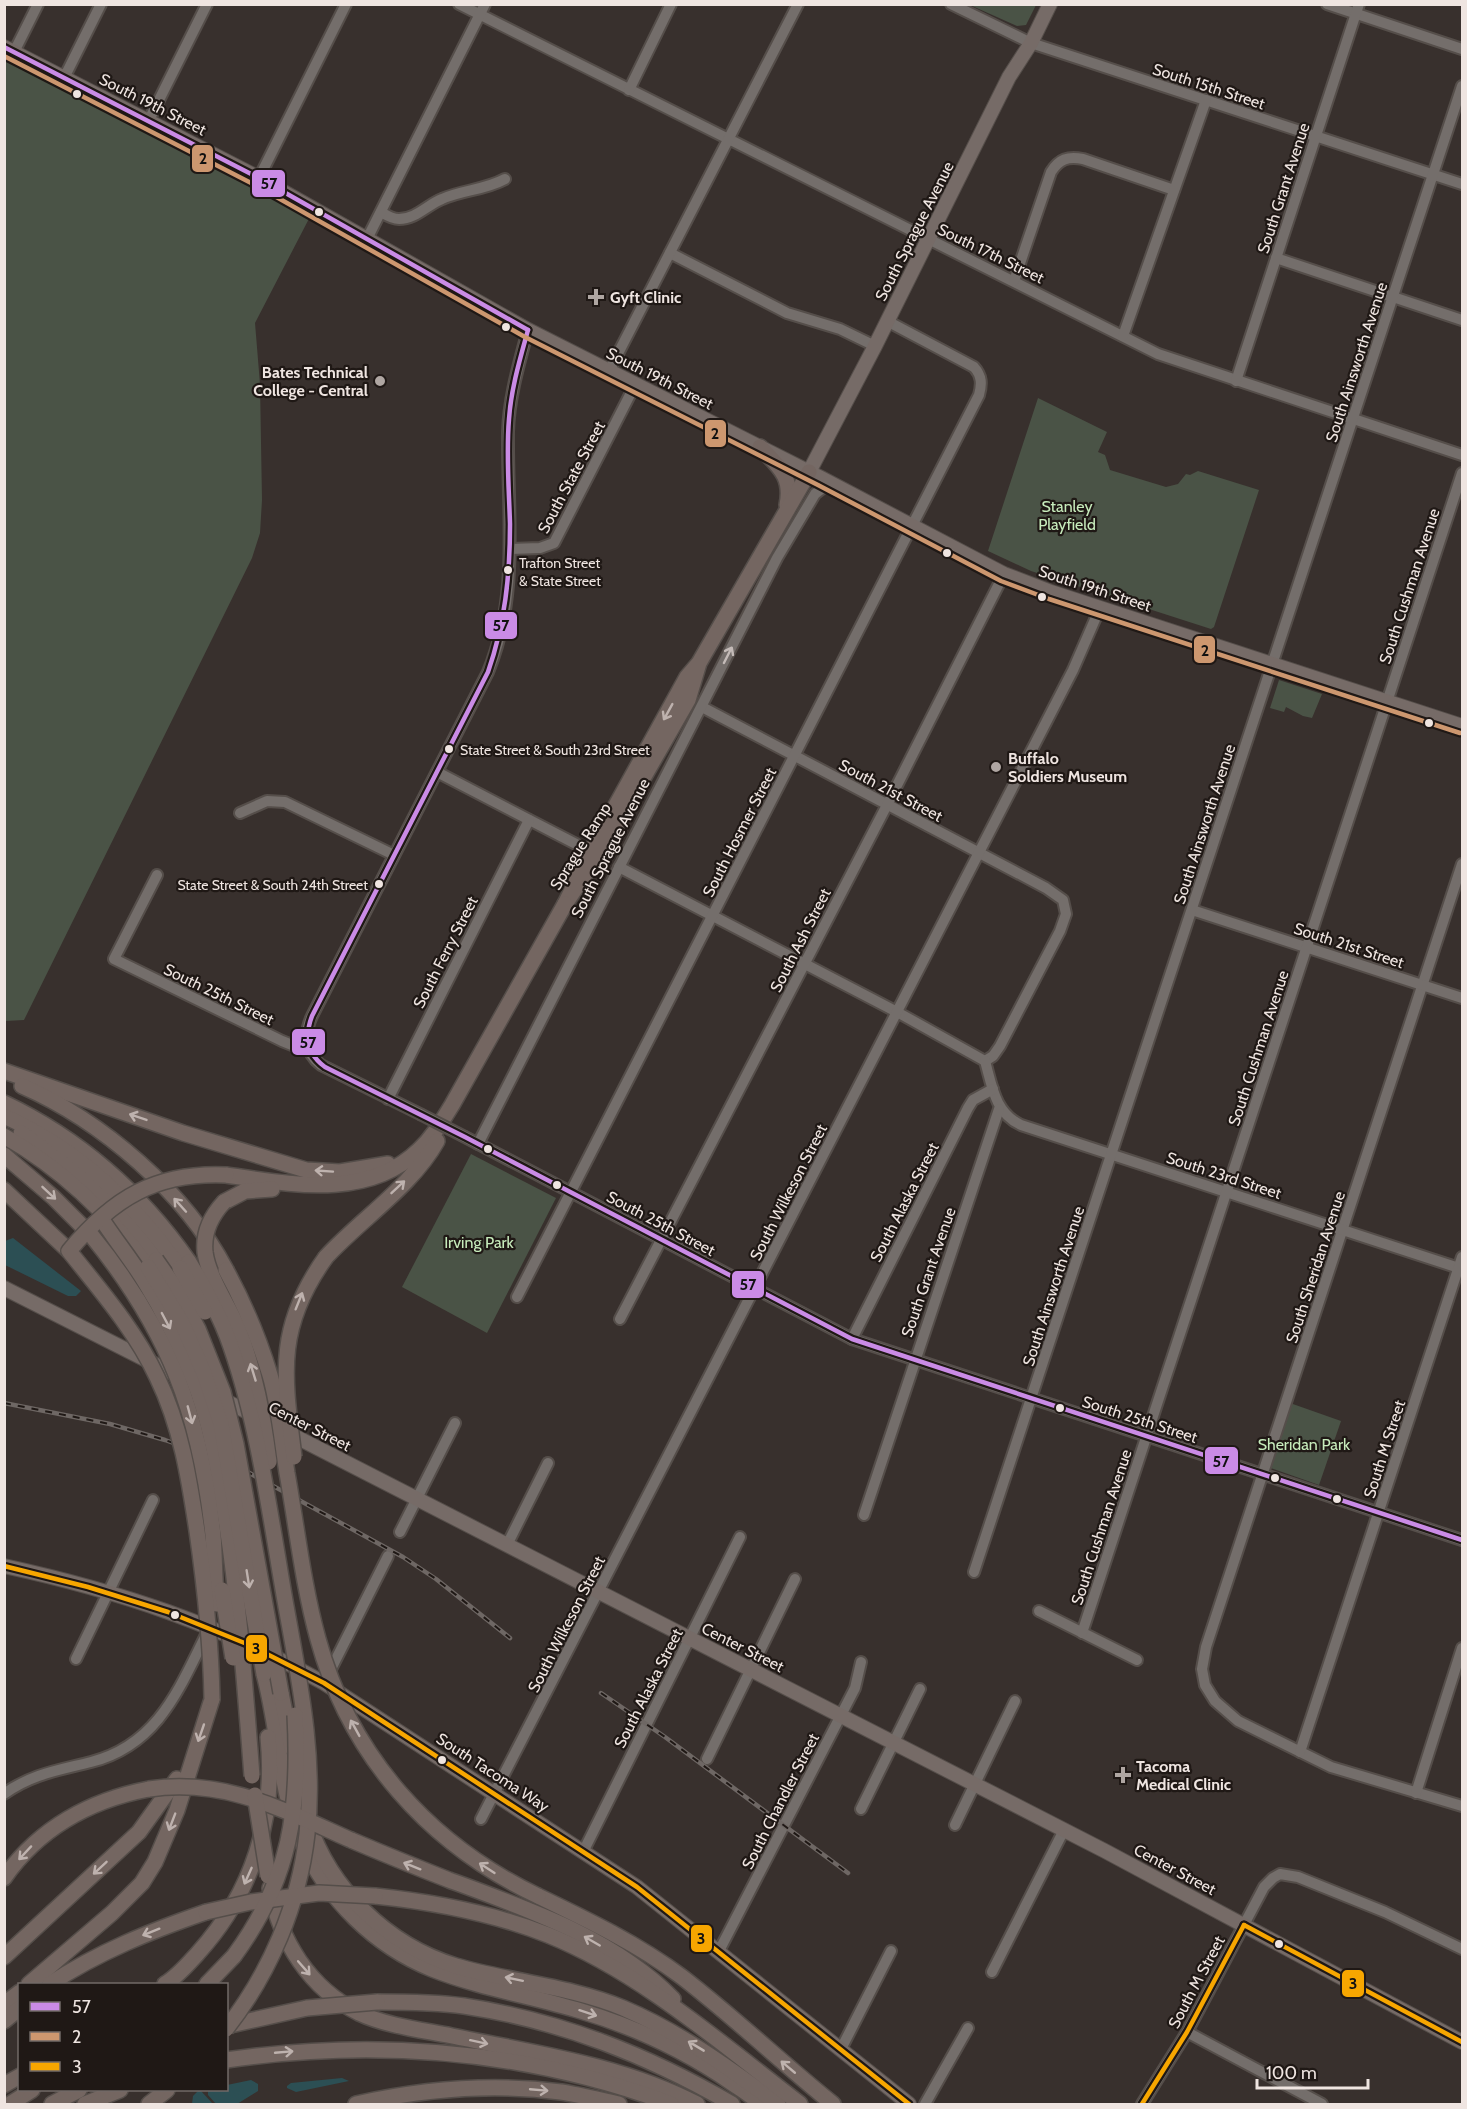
<svg xmlns="http://www.w3.org/2000/svg" width="1467" height="2109" viewBox="0 0 1467 2109" font-family="Cabin,sans-serif">
  <style>
    .green { fill: #4a5346 }
    .water { fill: #2c4f54 }
    .lines { fill: none; stroke-linecap: round; stroke-linejoin: round }
    .minor-casing { stroke: #554e4a; stroke-width: 14 }
    .major-casing { stroke: #554e4a; stroke-width: 16 }
    .highway-casing { stroke: #554e4a; stroke-width: 18 }
    .minor { stroke: #746e6b; stroke-width: 10 }
    .major { stroke: #766b67; stroke-width: 14 }
    .highway { stroke: #746661; stroke-width: 15 }
    .rail-casing { stroke: #6e6764; stroke-width: 4.5 }
    .rail { stroke: #1f1815; stroke-width: 2; stroke-dasharray: 7; stroke-linecap: butt }
    .minor-bridge-casing { stroke: #554e4a; stroke-width: 14; stroke-linecap: butt }
    .highway-bridge-casing { stroke: #554e4a; stroke-width: 18; stroke-linecap: butt }
    .minor-bridge { stroke: #746e6b; stroke-width: 10 }
    .highway-bridge { stroke: #746661; stroke-width: 15 }
    .bus-1-casing { stroke: #1f1815; stroke-width: 9 }
    .bus-2-casing { stroke: #1f1815; stroke-width: 9 }
    .bus-3-casing { stroke: #1f1815; stroke-width: 9 }
    .bus-1 { stroke: #ca8be6; stroke-width: 4.5 }
    .bus-2 { stroke: #cd976f; stroke-width: 4.5 }
    .bus-3 { stroke: #f7a600; stroke-width: 4.5 }
    .oneway { stroke: #c4bbb8 }
    .oneway2 { stroke: #beb2ae }
    .bus-dot { fill: #efe5e1; stroke: #1f1815; stroke-width: 2 }
    .poi-dot { fill: #afa6a2; stroke: #1f1815; stroke-width: 2 }
    .labels { text-anchor: middle; stroke-width: 4.5; stroke-linejoin: round; paint-order: stroke }
    .bus-label { font-size: 14px; fill: #efe5e1; stroke: #1f1815; text-anchor: start }
    .street-label { font-size: 16px; fill: #efe5e1; stroke: #1f1815 }
    .poi-label { font-size: 16px; font-weight: bold; fill: #efe5e1; stroke: #1f1815; text-anchor: start }
    .park-label { font-size: 16px; fill: #c7ecbc; stroke: #1f1815 }
    .line-badge { stroke: #1f1815; stroke-width: 2 }
    .pale-badge-label { font-size: 16px; text-anchor: middle; font-weight: bold; fill: #111 }
  </style>
  <rect width="100%" height="100%" fill="#38302d"/>
  <g class="green">
    <path d="M970 5 1036 4V5L1026 25 1017 26Z"/>
    <path d="M5 47 314 209 255 323 260 384 262 500 260 533 252 558 24 1020 5 1021Z"/>
    <path d="M1038 398 1107 432 1098 452 1105 455 1110 470 1166 487 1178 484 1186 474 1190 475 1198 471 1259 490 1214 627 1211 629 1031 571 988 551Z"/>
    <path d="M1279 680 1322 694 1312 718 1303 716 1286 707 1284 712 1270 708Z"/>
    <path d="M471 1154 556 1198 487 1333 402 1287Z"/>
    <path d="M1290 1403 1341 1421 1319 1485 1268 1467Z"/>
  </g>
  <g class="water">
    <path d="M13 1238 81 1291 76 1296H68L5 1265V1241Z"/>
    <path d="M342 2078 349 2081 296 2092 287 2088V2086L291 2083Z"/>
    <path d="M251 2080 258 2084V2091L237 2104H216L208 2095V2090H226L227 2085Z"/>
    <path d="M199 2090 201 2091 213 2104H192L193 2096Z"/>
  </g>
  <g class="lines">
    <g class="minor-casing">
      <g id="minor">
        <path d="M459 4 1158 354 1462 455"/>
        <path d="M951 4 1031 43 1462 184"/>
        <path d="M1327 4 1462 49"/>
        <path d="M14 52 38 4"/>
        <path d="M64 78 101 4"/>
        <path d="M629 90 671 4"/>
        <path d="M149 120 207 4"/>
        <path d="M259 178 346 4"/>
        <path d="M381 212C386 215 392 219 399 219 416 219 427 205 442 199 462 190 485 190 505 179"/>
        <path d="M367 239 485 4"/>
        <path d="M670 253 787 313 840 329 875 346"/>
        <path d="M1276 258 1462 320"/>
        <path d="M1014 281 1051 172C1059 159 1068 156 1083 159L1174 190"/>
        <path d="M1123 336 1206 100"/>
        <path d="M609 371 798 4"/>
        <path d="M1236 381 1359 4"/>
        <path d="M510 549 540 548 554 543 635 385"/>
        <path d="M702 707 1046 888 1063 900 1066 914 1060 931 1000 1046 993 1056 985 1061"/>
        <path d="M437 772 576 844"/>
        <path d="M240 813 267 801 285 802 394 855"/>
        <path d="M1462 864 1206 1647 1202 1669 1205 1685 1215 1701 1238 1721 1331 1767 1462 1806"/>
        <path d="M619 867 897 1012 985 1061"/>
        <path d="M157 875 114 959 282 1041 292 1045 306 1042"/>
        <path d="M1192 910 1462 998"/>
        <path d="M985 1061C992 1086 995 1113 1021 1125L1462 1269"/>
        <path d="M388 1099 529 820"/>
        <path d="M420 1114 321 1065C304 1052 304 1033 312 1016L488 672C520 595 507 513 508 432 509 397 519 364 528 330"/>
        <path d="M465 1137 852 1339 1462 1540"/>
        <path d="M478 1144 777 558 815 494 825 486H835"/>
        <path d="M517 1297 979 395C982 384 982 376 974 367L887 321"/>
        <path d="M620 1319 887 805 1004 574"/>
        <path d="M852 1339 968 1108 973 1100 993 1089"/>
        <path d="M864 1515 999 1109"/>
        <path d="M400 1532 455 1423"/>
        <path d="M507 1545 548 1463"/>
        <path d="M974 1572 1462 86"/>
        <path d="M1039 1611 1137 1660"/>
        <path d="M1082 1633 1462 473"/>
        <path d="M76 1659 153 1500"/>
        <path d="M328 1675 388 1556"/>
        <path d="M1300 1752 1462 1257"/>
        <path d="M707 1759 795 1579"/>
        <path d="M1416 1793 1462 1648"/>
        <path d="M4 1794C31 1774 60 1770 91 1762 158 1745 179 1689 207 1633"/>
        <path d="M861 1809 920 1689"/>
        <path d="M481 1819 1073 670 1100 608"/>
        <path d="M955 1825 1015 1701"/>
        <path d="M583 1852 740 1537"/>
        <path d="M719 1951 855 1688 861 1662"/>
        <path d="M992 1972 1064 1830"/>
        <path d="M1187 2032 1322 2104"/>
        <path d="M841 2049 891 1951"/>
        <path d="M925 2104 968 2028"/>
        <path d="M1142 2104 1187 2032 1264 1887 1273 1878 1280 1874 1298 1877 1385 1912 1462 1949"/>
      </g>
    </g>
    <g class="major-casing">
      <g id="major">
        <path d="M4 47 259 178 528 330 821 478 979 561 1004 574 1051 592 1462 726"/>
        <path d="M809 472 875 346 1009 77 1031 43 1050 4"/>
        <path d="M4 1288 182 1378"/>
        <path d="M220 1398 1105 1851 1462 2042"/>
        <path d="M4 1566C119 1591 221 1625 324 1683L637 1887 909 2104"/>
      </g>
    </g>
    <g class="highway-casing">
      <g id="highway">
        <path d="M760 447C778 466 793 476 787 505"/>
        <path d="M699 663 688 700 607 841 565 904 598 838 687 677 699 663 809 472"/>
        <path d="M4 1071 183 1133 306 1170 340 1172 388 1164"/>
        <path d="M22 1086C102 1121 186 1193 226 1270"/>
        <path d="M4 1103C80 1139 141 1193 189 1262"/>
        <path d="M4 1116C80 1151 132 1201 180 1268"/>
        <path d="M21 1133C73 1169 119 1209 156 1260"/>
        <path d="M4 1136C62 1169 109 1214 148 1267"/>
        <path d="M4 1155 53 1197 92 1236"/>
        <path d="M226 1175C291 1184 367 1200 419 1150 433 1137 442 1121 452 1105L565 904"/>
        <path d="M4 1190 69 1251"/>
        <path d="M224 1202 245 1191 272 1189"/>
        <path d="M326 1257C361 1219 412 1186 437 1141"/>
        <path d="M264 1674C279 1729 279 1789 302 1842 327 1899 375 1946 432 1969 480 1988 532 1996 581 2011 635 2027 686 2051 732 2083 742 2090 752 2096 761 2104"/>
        <path d="M281 1693 292 1748"/>
        <path d="M308 1822C330 1889 387 1945 456 1966 511 1982 569 1986 623 2008 680 2032 729 2068 778 2104"/>
        <path d="M351 1840C384 1854 416 1867 449 1880 525 1908 616 1939 673 1999"/>
        <path d="M4 1878C39 1828 91 1800 149 1789"/>
        <path d="M270 1888C280 1941 309 1988 359 2013 387 2026 422 2030 452 2036 534 2053 622 2065 697 2104"/>
        <path d="M375 1896C433 1902 493 1913 548 1935 640 1972 722 2044 800 2104"/>
        <path d="M538 1896C588 1920 638 1944 682 1977 734 2017 782 2063 833 2104"/>
        <path d="M4 1957 139 1832 177 1779"/>
        <path d="M29 1984 112 1913 142 1883 155 1862 177 1810 212 1699"/>
        <path d="M50 1984C98 1952 151 1931 206 1912"/>
        <path d="M165 1984C178 1976 188 1964 198 1953 253 1892 276 1818 268 1737"/>
        <path d="M207 1984 234 1956"/>
        <path d="M377 2002C406 2002 435 2002 464 2006 562 2021 647 2055 732 2104"/>
        <path d="M4 2004 20 1992"/>
        <path d="M4 2021 20 2008"/>
        <path d="M226 2026 307 2008"/>
        <path d="M226 2060C378 2038 528 2051 671 2104"/>
        <path d="M4 2085 20 2076"/>
        <path d="M10 2104 32 2090"/>
        <path d="M52 2104 79 2090"/>
        <path d="M85 2104 120 2090"/>
        <path d="M149 2104 167 2090"/>
        <path d="M356 2104C423 2089 492 2083 561 2092 580 2095 600 2100 619 2104"/>
      </g>
    </g>
    <use href="#minor" class="minor"/>
    <use href="#major" class="major"/>
    <use href="#highway" class="highway"/>
    <g class="rail-casing">
      <g id="rail">
        <path d="M4 1403 110 1424 165 1440 233 1464 403 1557 436 1579 510 1638"/>
        <path d="M601 1693 665 1737 848 1873"/>
      </g>
    </g>
    <use href="#rail" class="rail"/>
    <g class="minor-bridge-casing">
      <path id="minor-bridge" d="M420 1114 465 1137"/>
    </g>
    <g class="highway-bridge-casing">
      <g id="highway-bridge">
        <path d="M224 1202C211 1216 203 1232 205 1252 208 1276 228 1305 238 1328 255 1371 263 1415 269 1462"/>
        <path d="M101 1218C115 1240 132 1260 145 1282 163 1311 179 1344 192 1376 210 1419 218 1467 225 1513 239 1600 245 1688 252 1776"/>
        <path d="M92 1236C169 1331 200 1414 213 1535 215 1558 214 1581 217 1604"/>
        <path d="M156 1260 177 1290 198 1329 223 1392 236 1444 281 1693"/>
        <path d="M189 1262C205 1289 221 1317 231 1347 258 1425 270 1514 284 1595 298 1675 316 1754 307 1834 299 1905 270 1973 226 2029"/>
        <path d="M148 1267 182 1323 204 1373 221 1424 264 1674"/>
        <path d="M180 1268 205 1312"/>
        <path d="M226 1270C244 1303 259 1339 270 1375 279 1406 282 1441 287 1473 297 1528 303 1585 318 1639 350 1756 429 1844 538 1896"/>
        <path d="M294 1457C284 1376 275 1328 326 1257"/>
        <path d="M222 1590 233 1658"/>
        <path d="M212 1699C211 1642 205 1587 197 1531 189 1478 181 1426 157 1377 135 1330 101 1291 69 1251 113 1198 156 1172 226 1175"/>
        <path d="M149 1789C226 1778 283 1810 351 1840"/>
        <path d="M255 1795 268 1876"/>
        <path d="M206 1912 251 1902 319 1893 375 1896"/>
        <path d="M234 1956C291 1879 300 1809 295 1715"/>
        <path d="M307 2008 377 2002"/>
      </g>
    </g>
    <use href="#minor-bridge" class="minor-bridge"/>
    <use href="#highway-bridge" class="highway-bridge"/>
    <g class="bus-1-casing">
      <g id="bus-1">
        <path d="M4 47 259 178 528 330"/>
        <path d="M528 330C520 359 511 389 509 419 506 454 509 489 510 524 510 576 505 623 488 672L312 1016C304 1037 307 1054 325 1067L465 1137 852 1339 1462 1540"/>
      </g>
    </g>
    <g class="bus-2-casing">
      <path id="bus-2" d="M4 56 255 185 525 337 818 485 1001 581 1049 599 1460 733"/>
    </g>
    <g class="bus-3-casing">
      <g id="bus-3">
        <path d="M4 1566 88 1587 168 1612 247 1644 324 1683 637 1887 909 2104"/>
        <path d="M1244 1925 1462 2042"/>
        <path d="M1142 2104 1187 2032 1244 1925"/>
      </g>
    </g>
    <use href="#bus-1" class="bus-1"/>
    <use href="#bus-2" class="bus-2"/>
    <use href="#bus-3" class="bus-3"/>
  </g>
  <defs><path id="oneway-shaft" d="M-6 0H5M1.5-3L5.5 0L1.5 3" fill="none" stroke-width="1.6" stroke-linecap="round" stroke-linejoin="round" transform="scale(1.5)"/></defs>
  <use class="oneway" href="#oneway-shaft" transform="translate(728 655) rotate(-63)"/>
  <g class="oneway2">
    <use href="#oneway-shaft" transform="translate(668 712) rotate(119)"/>
    <use href="#oneway-shaft" transform="translate(138 1117) rotate(-161)"/>
    <use href="#oneway-shaft" transform="translate(324 1171) rotate(-176)"/>
    <use href="#oneway-shaft" transform="translate(398 1187) rotate(-43)"/>
    <use href="#oneway-shaft" transform="translate(49 1193) rotate(43)"/>
    <use href="#oneway-shaft" transform="translate(180 1205) rotate(-132)"/>
    <use href="#oneway-shaft" transform="translate(299 1301) rotate(-68)"/>
    <use href="#oneway-shaft" transform="translate(166 1321) rotate(62)"/>
    <use href="#oneway-shaft" transform="translate(253 1372) rotate(-107)"/>
    <use href="#oneway-shaft" transform="translate(190 1415) rotate(75)"/>
    <use href="#oneway-shaft" transform="translate(248 1579) rotate(81)"/>
    <use href="#oneway-shaft" transform="translate(355 1728) rotate(-119)"/>
    <use href="#oneway-shaft" transform="translate(201 1733) rotate(109)"/>
    <use href="#oneway-shaft" transform="translate(172 1822) rotate(111)"/>
    <use href="#oneway-shaft" transform="translate(25 1853) rotate(133)"/>
    <use href="#oneway-shaft" transform="translate(412 1866) rotate(-158)"/>
    <use href="#oneway-shaft" transform="translate(100 1868) rotate(137)"/>
    <use href="#oneway-shaft" transform="translate(487 1868) rotate(-147)"/>
    <use href="#oneway-shaft" transform="translate(248 1876) rotate(114)"/>
    <use href="#oneway-shaft" transform="translate(151 1932) rotate(158)"/>
    <use href="#oneway-shaft" transform="translate(592 1941) rotate(-150)"/>
    <use href="#oneway-shaft" transform="translate(304 1968) rotate(49)"/>
    <use href="#oneway-shaft" transform="translate(514 1979) rotate(-168)"/>
    <use href="#oneway-shaft" transform="translate(588 2013) rotate(18)"/>
    <use href="#oneway-shaft" transform="translate(479 2042) rotate(12)"/>
    <use href="#oneway-shaft" transform="translate(696 2046) rotate(-149)"/>
    <use href="#oneway-shaft" transform="translate(284 2052) rotate(-5)"/>
    <use href="#oneway-shaft" transform="translate(788 2067) rotate(-140)"/>
    <use href="#oneway-shaft" transform="translate(539 2090) rotate(5)"/>
  </g>
  <g class="bus-dot">
    <circle cx="77" cy="94" r="5"/>
    <circle cx="319" cy="212" r="5"/>
    <circle cx="506" cy="327" r="5"/>
    <circle cx="947" cy="553" r="5"/>
    <circle cx="508" cy="570" r="5"/>
    <circle cx="1042" cy="597" r="5"/>
    <circle cx="1429" cy="723" r="5"/>
    <circle cx="449" cy="749" r="5"/>
    <circle cx="379" cy="884" r="5"/>
    <circle cx="488" cy="1149" r="5"/>
    <circle cx="557" cy="1185" r="5"/>
    <circle cx="1060" cy="1408" r="5"/>
    <circle cx="1275" cy="1478" r="5"/>
    <circle cx="1337" cy="1499" r="5"/>
    <circle cx="175" cy="1615" r="5"/>
    <circle cx="442" cy="1760" r="5"/>
    <circle cx="1279" cy="1944" r="5"/>
  </g>
  <g class="poi-dot">
    <path d="M593 288h6v6h6v6h-6v6h-6v-6h-6v-6h6z"/>
    <circle cx="380" cy="381" r="6"/>
    <circle cx="996" cy="767" r="6"/>
    <path d="M1120 1766h6v6h6v6h-6v6h-6v-6h-6v-6h6z"/>
  </g>
  <g class="labels">
    <g class="bus-label">
      <text x="519" y="568">Trafton Street<tspan x="519" dy="18">&amp; State Street</tspan></text>
      <text x="460" y="755">State Street &amp; South 23rd Street</text>
      <text x="368" y="890" text-anchor="end">State Street &amp; South 24th Street</text>
    </g>
    <g class="street-label">
      <text transform="translate(1209 86) rotate(18)" y="6">South 15th Street</text>
      <text transform="translate(153 104) rotate(27)" y="6">South 19th Street</text>
      <text transform="translate(1283 188) rotate(-72)" y="6">South Grant Avenue</text>
      <text transform="translate(914 231) rotate(-63)" y="6">South Sprague Avenue</text>
      <text transform="translate(991 253) rotate(26)" y="6">South 17th Street</text>
      <text transform="translate(1356 362) rotate(-72)" y="6">South Ainsworth Avenue</text>
      <text transform="translate(660 378) rotate(27)" y="6">South 19th Street</text>
      <text transform="translate(571 477) rotate(-62)" y="6">South State Street</text>
      <text transform="translate(1409 586) rotate(-72)" y="6">South Cushman Avenue</text>
      <text transform="translate(1095 588) rotate(18)" y="6">South 19th Street</text>
      <text transform="translate(891 790) rotate(28)" y="6">South 21st Street</text>
      <text transform="translate(1204 824) rotate(-72)" y="6">South Ainsworth Avenue</text>
      <text transform="translate(739 832) rotate(-63)" y="6">South Hosmer Street</text>
      <text transform="translate(580 846) rotate(-58)" y="6">Sprague Ramp</text>
      <text transform="translate(610 848) rotate(-63)" y="6">South Sprague Avenue</text>
      <text transform="translate(800 940) rotate(-63)" y="6">South Ash Street</text>
      <text transform="translate(1349 945) rotate(18)" y="6">South 21st Street</text>
      <text transform="translate(445 952) rotate(-63)" y="6">South Ferry Street</text>
      <text transform="translate(219 994) rotate(26)" y="6">South 25th Street</text>
      <text transform="translate(1258 1048) rotate(-72)" y="6">South Cushman Avenue</text>
      <text transform="translate(1224 1175) rotate(18)" y="6">South 23rd Street</text>
      <text transform="translate(788 1192) rotate(-63)" y="6">South Wilkeson Street</text>
      <text transform="translate(904 1202) rotate(-63)" y="6">South Alaska Street</text>
      <text transform="translate(661 1223) rotate(28)" y="6">South 25th Street</text>
      <text transform="translate(1315 1267) rotate(-72)" y="6">South Sheridan Avenue</text>
      <text transform="translate(928 1272) rotate(-71)" y="6">South Grant Avenue</text>
      <text transform="translate(1053 1286) rotate(-72)" y="6">South Ainsworth Avenue</text>
      <text transform="translate(1140 1419) rotate(18)" y="6">South 25th Street</text>
      <text transform="translate(310 1426) rotate(27)" y="6">Center Street</text>
      <text transform="translate(1384 1449) rotate(-72)" y="6">South M Street</text>
      <text transform="translate(1101 1527) rotate(-72)" y="6">South Cushman Avenue</text>
      <text transform="translate(566 1624) rotate(-63)" y="6">South Wilkeson Street</text>
      <text transform="translate(743 1647) rotate(27)" y="6">Center Street</text>
      <text transform="translate(648 1688) rotate(-63)" y="6">South Alaska Street</text>
      <text transform="translate(493 1772) rotate(33)" y="6">South Tacoma Way</text>
      <text transform="translate(780 1801) rotate(-63)" y="6">South Chandler Street</text>
      <text transform="translate(1175 1869) rotate(28)" y="6">Center Street</text>
      <text transform="translate(1196 1982) rotate(-62)" y="6">South M Street</text>
    </g>
    <g class="poi-label">
      <text x="610" y="303">Gyft Clinic</text>
      <text x="368" y="378" text-anchor="end">Bates Technical<tspan x="368" dy="18">College - Central</tspan></text>
      <text x="1008" y="764">Buffalo<tspan x="1008" dy="18">Soldiers Museum</tspan></text>
      <text x="1136" y="1772">Tacoma<tspan x="1136" dy="18">Medical Clinic</tspan></text>
    </g>
    <g class="park-label">
      <text x="1067" y="512">Stanley<tspan x="1067" dy="18">Playfield</tspan></text>
      <text x="479" y="1248">Irving Park</text>
      <text x="1304" y="1450">Sheridan Park</text>
    </g>
  </g>
  <g class="line-badge">
    <rect x="191" y="144" width="23" height="29" rx="6" fill="#cd976f"/>
    <rect x="251" y="169" width="35" height="29" rx="6" fill="#ca8be6"/>
    <rect x="704" y="419" width="23" height="29" rx="6" fill="#cd976f"/>
    <rect x="484" y="611" width="34" height="29" rx="6" fill="#ca8be6"/>
    <rect x="1193" y="635" width="23" height="29" rx="6" fill="#cd976f"/>
    <rect x="291" y="1028" width="35" height="28" rx="6" fill="#ca8be6"/>
    <rect x="731" y="1270" width="34" height="29" rx="6" fill="#ca8be6"/>
    <rect x="1204" y="1446" width="35" height="29" rx="6" fill="#ca8be6"/>
    <rect x="245" y="1634" width="23" height="29" rx="6" fill="#f7a600"/>
    <rect x="690" y="1924" width="23" height="29" rx="6" fill="#f7a600"/>
    <rect x="1341" y="1969" width="24" height="29" rx="6" fill="#f7a600"/>
  </g>
  <g class="pale-badge-label">
    <text x="203" y="164">2</text>
    <text x="269" y="189">57</text>
    <text x="715" y="439">2</text>
    <text x="501" y="631">57</text>
    <text x="1205" y="656">2</text>
    <text x="308" y="1048">57</text>
    <text x="748" y="1290">57</text>
    <text x="1221" y="1467">57</text>
    <text x="256" y="1654">3</text>
    <text x="701" y="1944">3</text>
    <text x="1353" y="1989">3</text>
  </g>
  <rect width="1467" height="2109" fill="none" stroke="#efe5e1" stroke-width="12"/>
  <rect x="18" y="1983" width="210" height="108" fill="#1f1815" stroke="#726a67" stroke-width="1.5"/>
  <rect x="30" y="2002" width="30" height="9" fill="#ca8be6" stroke="#726a67" stroke-width="1.5"/>
  <text x="72" y="2013" font-size="18" fill="#efe5e1">57</text>
  <rect x="30" y="2032" width="30" height="9" fill="#cd976f" stroke="#726a67" stroke-width="1.5"/>
  <text x="72" y="2043" font-size="18" fill="#efe5e1">2</text>
  <rect x="30" y="2062" width="30" height="9" fill="#f7a600" stroke="#726a67" stroke-width="1.5"/>
  <text x="72" y="2073" font-size="18" fill="#efe5e1">3</text>
  <path d="M1257 2079v9h111v-9" fill="none" stroke="#efe5e1" stroke-width="3"/>
  <text x="1266" y="2079" font-size="18" fill="#efe5e1" stroke="#1f1815" stroke-width="4.5" paint-order="stroke">100 m</text>
</svg>
